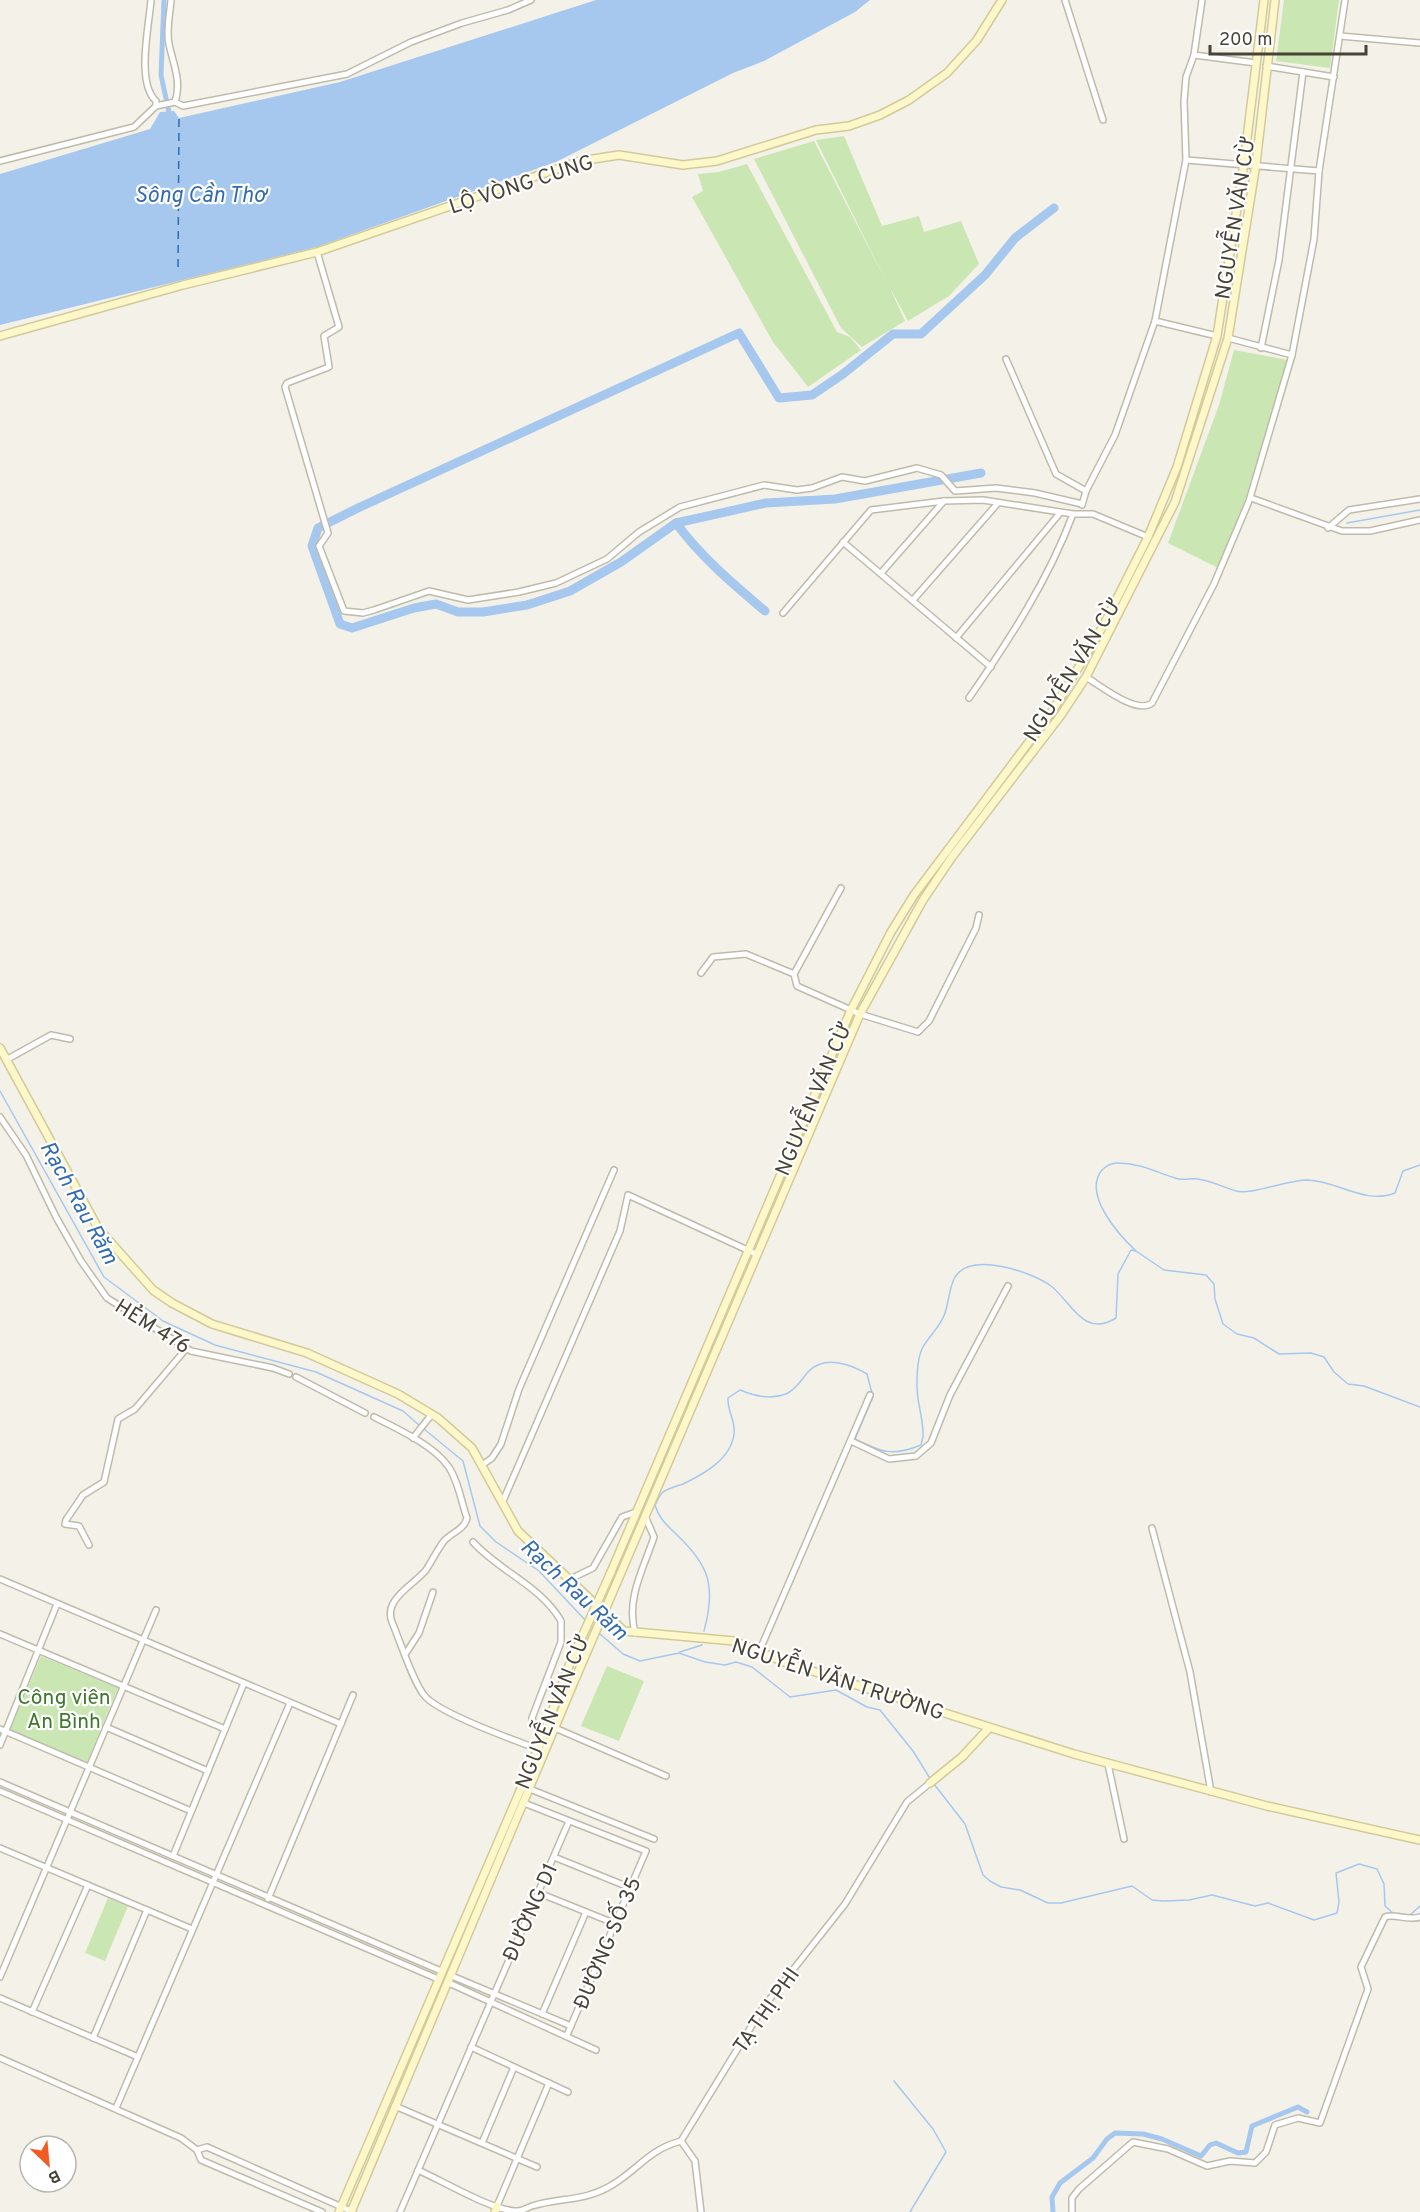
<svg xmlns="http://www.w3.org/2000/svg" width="1420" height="2212" viewBox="0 0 1420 2212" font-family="Overpass,sans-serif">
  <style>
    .green { fill: #c9e6b3 }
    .water { fill: #a7c8ee }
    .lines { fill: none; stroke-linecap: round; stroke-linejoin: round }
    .stream { stroke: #a7c8ee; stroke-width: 1.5 }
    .canal { stroke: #a7c8ee; stroke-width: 5 }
    .river { stroke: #a7c8ee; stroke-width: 9 }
    .ferry { stroke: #336bb0; stroke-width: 1.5; stroke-dasharray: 8 6; stroke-linecap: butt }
    .street-casing { stroke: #bfbbab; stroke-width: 8 }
    .secondary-casing { stroke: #d2ca99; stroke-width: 10 }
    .street { stroke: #fff; stroke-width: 5 }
    .secondary { stroke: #fdf7c9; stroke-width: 7 }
    .secondary-bridge-casing { stroke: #d2ca99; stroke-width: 10; stroke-linecap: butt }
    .secondary-bridge { stroke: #fdf7c9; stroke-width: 7 }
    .labels { text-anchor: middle; stroke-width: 4.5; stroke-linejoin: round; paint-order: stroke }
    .street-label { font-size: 21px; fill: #474337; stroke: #fff }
    .park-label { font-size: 21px; fill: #3f772c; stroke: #fff }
    .water-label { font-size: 22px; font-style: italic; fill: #336bb0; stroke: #fff }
  </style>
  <rect width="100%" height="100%" fill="#f4f2e8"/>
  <g class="green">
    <path d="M1284 0H1339L1330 68 1276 61Z"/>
    <path d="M844 136 882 226 919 216 924 232 961 221 979 264 949 296 908 321 889 286 905 321 862 347 841 328 754 159 814 141 887 283 816 140Z"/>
    <path d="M747 164 837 332 850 337 861 350 808 387 773 342 692 197 703 191 698 174 719 172Z"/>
    <path d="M1234 350 1288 360 1239 520 1218 568 1168 543 1219 405Z"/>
    <path d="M41 1656 118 1688 87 1762 10 1730Z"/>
    <path d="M607 1666 644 1681 619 1741 581 1726Z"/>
    <path d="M108 1898 128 1906 105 1961 85 1953Z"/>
  </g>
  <path class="water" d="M596 0H870L855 12 764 61 733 73 556 162 317 247 0 325V174L150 129 160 112 174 111 179 118 340 82Z"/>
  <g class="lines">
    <g class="stream">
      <path d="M1347 523 1420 510"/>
      <path d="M0 1091 104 1277 163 1321 215 1345 316 1372 403 1411 420 1426"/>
      <path d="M1136 1251 1164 1270 1206 1275 1214 1284 1215 1299 1223 1324 1237 1334 1254 1338 1279 1354 1311 1353 1324 1357 1334 1372 1348 1384 1364 1386 1420 1407"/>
      <path d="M424 1429 463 1461 480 1526 496 1542 539 1571 587 1622"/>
      <path d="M704 1631C716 1587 710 1566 677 1535 667 1525 659 1519 655 1505 657 1502 659 1496 662 1493 666 1489 677 1486 683 1484 704 1474 731 1459 734 1434 736 1421 727 1411 728 1398L740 1390C755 1396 770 1400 786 1394 797 1389 802 1378 809 1371 825 1355 850 1364 867 1374L873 1397 855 1439C881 1452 892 1457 921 1445L923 1437C924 1419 916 1401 917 1383 917 1372 918 1356 923 1347 930 1335 941 1326 945 1313 949 1301 949 1288 955 1277 971 1251 1032 1272 1051 1286 1070 1300 1083 1339 1116 1318L1118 1274 1131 1250 1136 1251C1119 1235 1082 1194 1102 1170 1106 1166 1112 1163 1118 1163 1139 1163 1156 1172 1175 1178 1182 1181 1190 1178 1198 1179 1212 1181 1223 1187 1236 1191 1252 1195 1287 1180 1308 1180 1338 1181 1365 1205 1395 1193L1403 1171 1420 1165"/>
      <path d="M599 1633 623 1654 640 1661 679 1653 705 1662 725 1665 736 1662 752 1667 790 1697 836 1690 867 1707 880 1710 913 1751 931 1780"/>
      <path d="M680 1652 702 1645"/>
      <path d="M934 1784 965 1824 983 1875 990 1881 1001 1887 1020 1890 1048 1903H1061L1132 1886 1152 1900 1163 1901 1189 1900 1212 1895 1255 1906 1268 1903 1314 1920 1337 1913 1339 1902 1336 1873 1359 1864 1377 1869 1384 1884 1385 1906 1394 1914"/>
      <path d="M1410 1915 1420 1906"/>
      <path d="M894 2081 933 2129 946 2152 910 2212"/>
    </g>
    <g class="canal">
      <path d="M164 0 161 75 170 117"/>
      <path d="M1053 2212 1052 2197 1060 2183 1093 2158 1107 2139 1115 2133 1143 2134 1162 2139 1201 2156 1210 2145 1216 2143 1238 2153 1246 2152 1252 2126 1298 2107 1307 2112"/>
    </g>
    <g class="river">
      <path d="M981 473 835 499 766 503 676 523 621 562 570 591 527 605 483 612H458L436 604 414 608 352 628 340 624 312 546 318 528 360 507 739 333 779 398 812 395 843 374 893 334H921L985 275 1015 238 1054 208"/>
      <path d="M676 523C701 557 733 584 765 611"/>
    </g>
    <path class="ferry" d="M178 267 179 118"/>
    <g class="street-casing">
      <g id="street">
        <path d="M151 0C149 26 136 83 156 101V106"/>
        <path d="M171 0C170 14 166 31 169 44 173 64 182 81 175 102"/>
        <path d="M1065 0 1103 120"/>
        <path d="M1202 0 1194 55 1256 63"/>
        <path d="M1340 36 1420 43"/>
        <path d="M1194 55 1186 77 1184 101 1186 160 1155 321 1217 336"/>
        <path d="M1266 66 1334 77"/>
        <path d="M1186 160 1319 171"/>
        <path d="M0 161 134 127 156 106 175 102 183 106 347 74 411 42 462 23 508 10 531 0"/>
        <path d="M317 252 339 327 324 336 329 367 287 383 285 387 328 533 319 546 344 611 363 613 374 610 429 591 468 600 519 592 556 583 607 559 639 532 680 507 764 485 797 490 812 488 842 477 865 481 917 468 941 475 955 491 996 488 1035 493 1082 504"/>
        <path d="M1228 338 1292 355"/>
        <path d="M1261 348 1279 260 1303 72"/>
        <path d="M1006 359 1056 474 1086 491 1082 505"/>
        <path d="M1086 491 1115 435 1155 321"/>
        <path d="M1251 498 1342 531H1370L1420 520"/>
        <path d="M1328 528 1349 510 1420 499"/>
        <path d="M843 542 991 667"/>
        <path d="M881 573 944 501"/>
        <path d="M913 600 998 503"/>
        <path d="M783 613 871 510 944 501 983 500 1073 514H1093L1148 537"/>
        <path d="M956 638 1060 513"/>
        <path d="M1086 677C1101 686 1137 715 1152 703L1214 584 1249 501 1292 355 1314 239 1319 171 1345 0"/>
        <path d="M969 698C1009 640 1048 581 1073 514"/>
        <path d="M841 888 794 974 797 986 860 1014 918 1032 929 1021 976 928 979 915"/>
        <path d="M701 973 713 957 746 954 794 974"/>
        <path d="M6 1060 51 1035 70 1039"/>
        <path d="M0 1117 26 1155 56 1217 81 1261 107 1298 191 1351 273 1368 289 1374"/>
        <path d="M296 1377 365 1413"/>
        <path d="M374 1417C396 1428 433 1445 448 1466 458 1480 461 1501 467 1518 465 1529 451 1533 444 1541 437 1550 432 1561 426 1570 414 1585 383 1599 392 1622 400 1641 413 1682 424 1695 436 1712 516 1741 538 1749"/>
        <path d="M413 1438 432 1414"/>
        <path d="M851 1441 889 1459 916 1456 931 1443 950 1395 1008 1286"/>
        <path d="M482 1465 492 1458 501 1444 519 1389 614 1170"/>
        <path d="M503 1501 620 1231 628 1195 756 1254"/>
        <path d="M1152 1528 1190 1672 1211 1792"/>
        <path d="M473 1542C499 1571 541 1586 561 1621V1642L532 1718 535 1727 544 1733"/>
        <path d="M89 1545 79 1526 65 1524 66 1520 83 1495 104 1482 118 1419 135 1409 186 1349"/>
        <path d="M0 1579 341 1724"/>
        <path d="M568 1580 593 1568 622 1517 636 1512"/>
        <path d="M635 1633C626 1598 643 1570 654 1537L645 1516"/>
        <path d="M0 1634 225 1729"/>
        <path d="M759 1652 870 1395"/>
        <path d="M406 1653 419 1633 433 1592"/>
        <path d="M106 1727 208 1771"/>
        <path d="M555 1728 666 1776"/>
        <path d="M0 1729 191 1811"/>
        <path d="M0 1745 57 1604"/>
        <path d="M1108 1764 1124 1839"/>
        <path d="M0 1782 441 1971"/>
        <path d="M530 1789 654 1839"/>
        <path d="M0 1791 438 1979"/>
        <path d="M524 1803 646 1851 567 2035"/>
        <path d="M0 1848 192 1929"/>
        <path d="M173 1856 244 1683"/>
        <path d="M554 1857 631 1888"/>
        <path d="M539 1893 616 1924"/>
        <path d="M268 1899 353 1695"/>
        <path d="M452 1976 571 2026"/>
        <path d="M0 1977 156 1610"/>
        <path d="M449 1983 596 2050"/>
        <path d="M0 1998 138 2057"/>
        <path d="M32 2012 88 1885"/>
        <path d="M542 2014 586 1912"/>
        <path d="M93 2038 147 1910"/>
        <path d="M471 2047 568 2092"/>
        <path d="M0 2058 181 2138 197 2150"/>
        <path d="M395 2106 537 2167"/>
        <path d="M116 2108 290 1703"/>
        <path d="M681 2141 695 2161 701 2212"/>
        <path d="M482 2143 514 2067"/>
        <path d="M197 2150 207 2147 353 2212"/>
        <path d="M197 2150 201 2160 322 2212"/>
        <path d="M418 2170C443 2181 489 2209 515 2211 522 2212 526 2208 532 2206 561 2197 584 2202 612 2185 640 2168 648 2150 681 2141L762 2009 845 1904 907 1802 930 1783"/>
        <path d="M497 2206 549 2083"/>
        <path d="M400 2212 569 1821"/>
        <path d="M1072 2212V2198L1079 2189 1133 2142 1168 2149 1207 2166 1230 2161 1255 2163 1266 2152 1275 2125 1298 2118 1320 2123 1368 1989 1361 1967 1385 1917C1395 1913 1406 1921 1420 1917"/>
      </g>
    </g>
    <g class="secondary-casing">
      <g id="secondary">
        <path d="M0 336 183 285 317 252 580 161 619 155 683 165 717 161 816 130 849 126 880 115 909 100 947 73 977 40 1002 0"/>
        <path d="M0 1048 98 1228 153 1290 172 1303 212 1324 307 1353 398 1394 438 1418 472 1448 518 1531 624 1631 734 1641 784 1662 1074 1754 1267 1806 1420 1840"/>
        <path d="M611 1572 851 1010 891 932 914 895 1053 710 1102 628 1148 537 1177 467 1217 336 1244 163 1264 0"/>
        <path d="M617 1582 860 1014 923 900 952 857 1061 715 1086 677 1175 502 1228 338 1256 164 1275 0"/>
        <path d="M930 1783 962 1757 988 1729"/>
        <path d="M339 2212 538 1749 569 1666"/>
        <path d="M351 2212 576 1677"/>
        <path d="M495 2212 497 2206"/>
      </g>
    </g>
    <use href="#street" class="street"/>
    <use href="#secondary" class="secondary"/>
    <g class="secondary-bridge-casing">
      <g id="secondary-bridge">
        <path d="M569 1666 611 1572"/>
        <path d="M576 1677 617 1582"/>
      </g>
    </g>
    <use href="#secondary-bridge" class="secondary-bridge"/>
  </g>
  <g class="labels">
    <g class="street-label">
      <text transform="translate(521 184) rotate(-18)" y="7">LỘ VÒNG CUNG</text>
      <text transform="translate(1235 218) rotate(-81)" y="7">NGUYỄN VĂN CỪ</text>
      <text transform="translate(1072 670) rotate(-58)" y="7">NGUYỄN VĂN CỪ</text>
      <text transform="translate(813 1099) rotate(-67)" y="7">NGUYỄN VĂN CỪ</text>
      <text transform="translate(153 1326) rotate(32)" y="7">HẺM 476</text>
      <text transform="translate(838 1679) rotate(18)" y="7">NGUYỄN VĂN TRƯỜNG</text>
      <text transform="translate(552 1712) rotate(-68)" y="7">NGUYỄN VĂN CỪ</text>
      <text transform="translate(530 1912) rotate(-66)" y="7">ĐƯỜNG D1</text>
      <text transform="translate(607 1943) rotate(-67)" y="7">ĐƯỜNG SỐ 35</text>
      <text transform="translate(766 2010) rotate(-55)" y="7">TẠ THỊ PHI</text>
    </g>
    <g class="park-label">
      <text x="64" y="1704">Công viên<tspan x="64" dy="24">An Bình</tspan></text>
    </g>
    <g class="water-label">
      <text x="201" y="202">Sông Cần Thơ</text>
      <text transform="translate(80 1202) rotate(61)" y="8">Rạch Rau Răm</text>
      <text transform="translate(575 1589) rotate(43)" y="8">Rạch Rau Răm</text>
    </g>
  </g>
  <g transform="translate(48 2164) rotate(154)"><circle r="28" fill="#ffffff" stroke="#b5b4af" stroke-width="1.5"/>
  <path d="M0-4.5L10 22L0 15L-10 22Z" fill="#f35b20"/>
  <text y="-9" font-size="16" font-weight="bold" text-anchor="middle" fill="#474337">B</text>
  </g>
  <path d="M1210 45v9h156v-9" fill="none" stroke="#474337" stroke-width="3"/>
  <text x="1219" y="45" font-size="18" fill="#474337" stroke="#ffffff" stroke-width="4.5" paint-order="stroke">200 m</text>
</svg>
